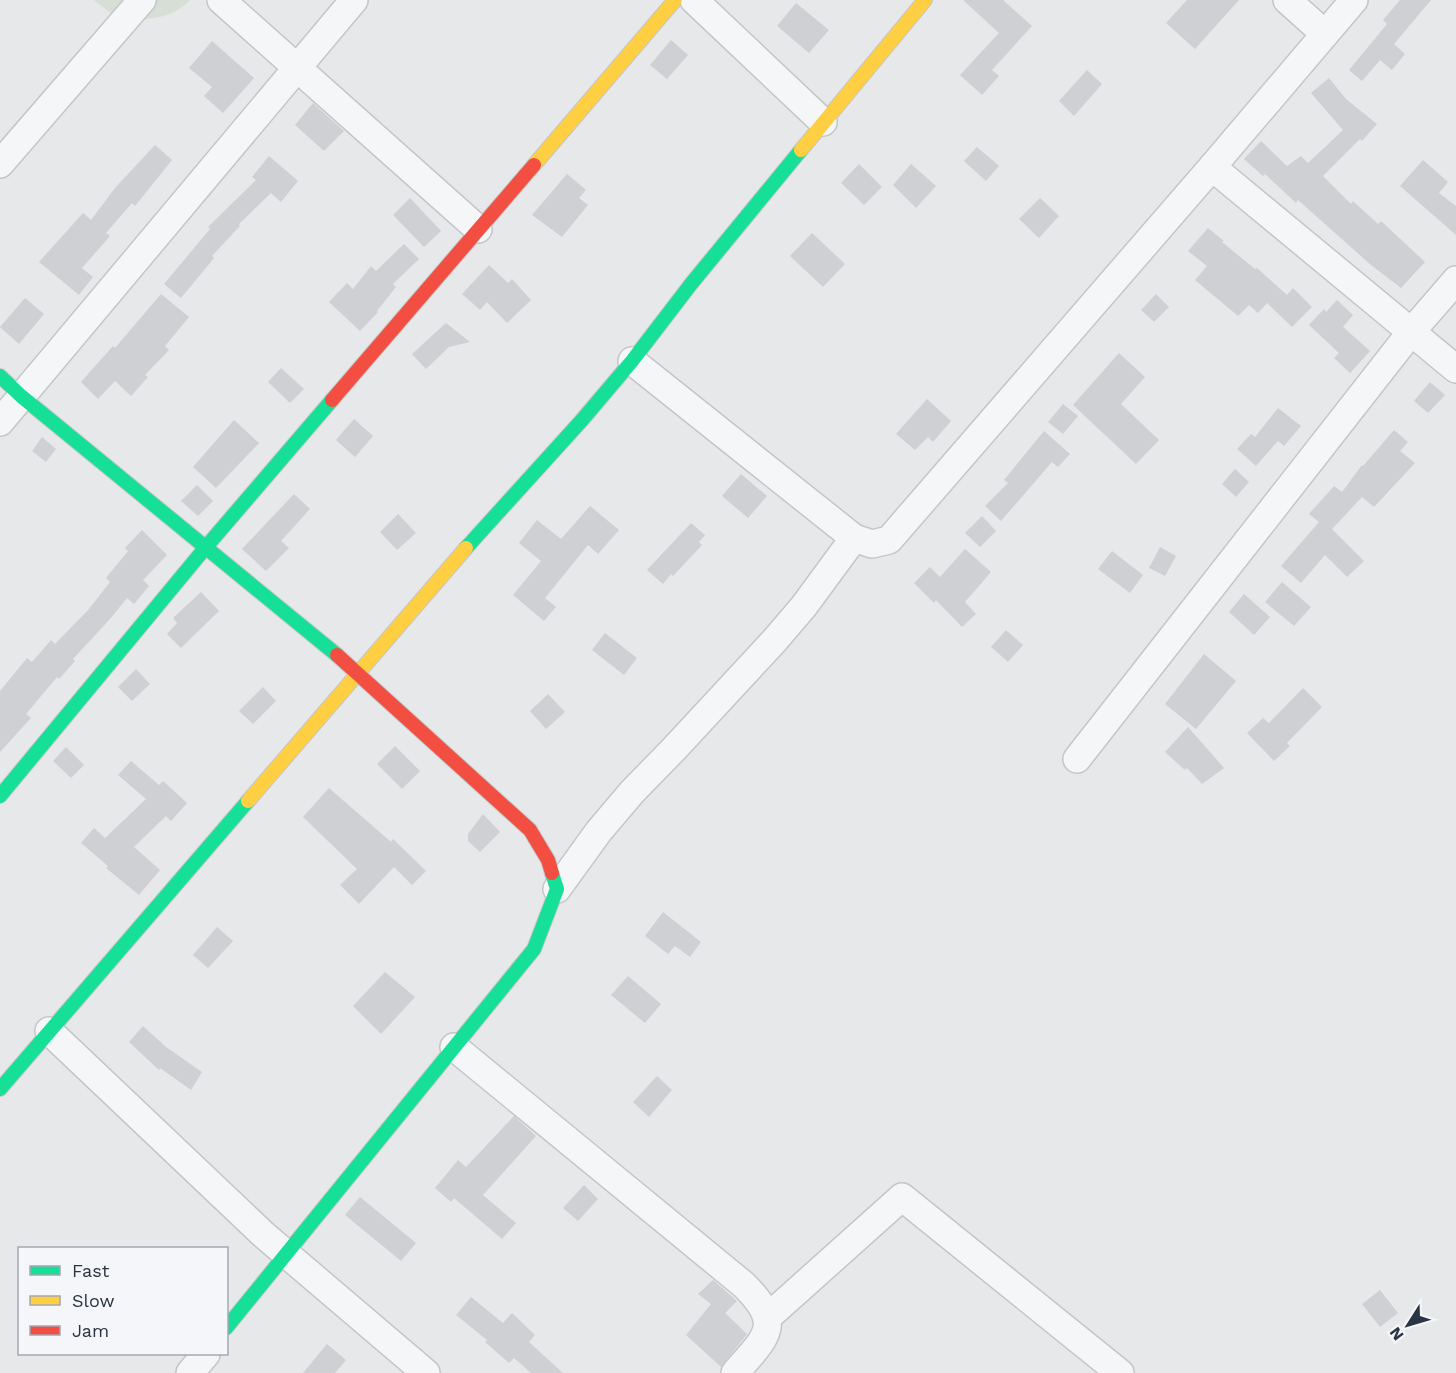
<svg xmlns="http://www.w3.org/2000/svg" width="1456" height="1373" viewBox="0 0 1456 1373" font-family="'Work Sans',sans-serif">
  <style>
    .green { fill: #d6ded6 }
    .building { fill: #ced0d3 }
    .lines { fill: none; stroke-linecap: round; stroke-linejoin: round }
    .street-casing { stroke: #c4c6c8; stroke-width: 30 }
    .fast-casing { stroke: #c4c6c8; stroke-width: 16 }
    .slow-casing { stroke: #c4c6c8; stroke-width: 16 }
    .jam-casing { stroke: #c4c6c8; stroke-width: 16 }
    .street { stroke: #f5f6f7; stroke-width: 27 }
    .fast { stroke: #16e098; stroke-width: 14 }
    .slow { stroke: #ffcf43; stroke-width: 14 }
    .jam { stroke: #f24e42; stroke-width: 14 }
  </style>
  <rect width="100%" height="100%" fill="#e6e8ea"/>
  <path class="green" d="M94 0H190C171 20 147 19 121 21Z"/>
  <g class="building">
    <path d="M963 0H1003L1032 26 992 70 999 76 982 95 960 75 999 33Z"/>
    <path d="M1187 0H1239L1195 49 1166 23Z"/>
    <path d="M1400 0H1431L1394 44 1405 54 1392 70 1380 60 1362 81 1349 70 1387 24 1383 20Z"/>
    <path d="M796 3 829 30 809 53 777 26Z"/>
    <path d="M671 40 688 55 667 79 650 65Z"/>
    <path d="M212 41 254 78 223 113 204 96 212 87 189 68Z"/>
    <path d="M1087 70 1102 84 1074 116 1059 101Z"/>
    <path d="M1329 78 1346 99 1377 124 1362 141 1360 139 1323 176 1351 204 1353 201 1378 224 1381 221 1425 262 1401 288 1371 265 1298 200 1296 203 1265 174 1263 176 1244 159 1261 141 1287 166 1301 156 1308 163 1343 130 1311 93Z"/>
    <path d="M313 103 344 131 324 151 295 125Z"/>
    <path d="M155 145 172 160 135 206 132 203 106 233 110 236 82 268 93 277 79 295 39 262 83 213 91 220 115 188Z"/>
    <path d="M977 147 999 166 986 181 964 161Z"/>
    <path d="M269 156 298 181 281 202 271 193 239 224 240 226 212 256 214 258 181 298 164 284 210 229 208 227 256 180 252 177Z"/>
    <path d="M1423 160 1448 182 1439 193 1456 206V235L1400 186Z"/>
    <path d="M859 164 882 187 864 205 841 183Z"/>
    <path d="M911 164 936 186 916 208 893 185Z"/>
    <path d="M567 174 586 190 579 198 588 205 562 237 532 215Z"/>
    <path d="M410 198 441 231 424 247 393 215Z"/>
    <path d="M1040 198 1059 216 1039 238 1019 219Z"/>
    <path d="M1208 228 1224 241 1222 242 1255 269 1257 268 1287 295 1293 288 1312 307 1292 327 1267 303 1258 313 1249 305 1238 316 1195 280 1207 266 1188 251Z"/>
    <path d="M812 233 845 264 823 287 790 256Z"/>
    <path d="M404 244 419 259 393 284 396 287 377 311 378 312 360 331 329 302 347 283 353 289 371 266 376 271Z"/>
    <path d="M489 265 508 283 512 279 531 300 507 323 487 302 480 310 462 294Z"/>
    <path d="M161 294 189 317 165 346 169 350 145 375 148 377 131 396 115 381 98 399 81 382 113 346 115 348Z"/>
    <path d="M1156 294 1169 307 1154 322 1141 310Z"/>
    <path d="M25 298 44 314 19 344 0 327Z"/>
    <path d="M1337 300 1353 315 1343 327 1370 351 1350 373 1334 358 1339 353 1309 325 1324 309 1326 312Z"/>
    <path d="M446 323 470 342 449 347 426 369 412 354Z"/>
    <path d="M1119 353 1145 377 1121 404 1159 440 1136 464 1073 405Z"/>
    <path d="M281 368 304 389 290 403 268 382Z"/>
    <path d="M1430 382 1445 395 1428 413 1414 401Z"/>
    <path d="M927 399 951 421 933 442 928 437 915 450 896 434Z"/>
    <path d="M1063 404 1078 416 1063 434 1048 422Z"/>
    <path d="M1278 408 1301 426 1284 446 1278 441 1256 466 1237 449 1251 434 1255 437Z"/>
    <path d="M354 419 373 436 355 457 336 440Z"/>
    <path d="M234 420 259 443 216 488 193 467Z"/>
    <path d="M1394 430 1408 442 1400 451 1415 463 1374 507 1362 497 1332 529 1364 561 1347 577 1325 555 1301 583 1281 566 1319 522 1309 514 1334 486 1342 492 1362 465 1363 466Z"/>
    <path d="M1044 431 1070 454 1058 467 1052 462 1001 521 985 506 1008 483 1004 480Z"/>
    <path d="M42 437 56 449 46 462 32 451Z"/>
    <path d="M1235 469 1249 482 1236 497 1222 484Z"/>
    <path d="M741 474 767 496 748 518 722 496Z"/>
    <path d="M197 485 213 501 198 516 181 501Z"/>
    <path d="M294 494 310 509 281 541 289 548 266 571 242 549Z"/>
    <path d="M590 506 619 530 598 554 588 545 545 598 556 607 544 621 513 595 541 561 519 543 537 520 561 539Z"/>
    <path d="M398 514 416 533 397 550 380 532Z"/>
    <path d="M982 516 996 531 980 547 965 533Z"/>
    <path d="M691 523 705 535 699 542 702 545 673 576 671 574 663 584 647 570Z"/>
    <path d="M142 530 167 555 143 580 149 586 134 604 127 598 110 619 73 659 75 661 59 679 57 677 26 714 31 718 0 752V691L27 658 32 662 51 640 55 644 89 609 110 582 106 578 128 551 125 548Z"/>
    <path d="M1160 547 1176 556 1165 576 1149 568Z"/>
    <path d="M965 549 991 572 965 602 976 614 962 627 936 600 934 603 914 583 930 567 940 577Z"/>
    <path d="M1112 551 1143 575 1130 593 1098 569Z"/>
    <path d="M1282 582 1311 607 1294 626 1265 602Z"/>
    <path d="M201 592 219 611 181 648 167 634 177 623 173 618Z"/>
    <path d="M1244 594 1270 617 1254 635 1229 612Z"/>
    <path d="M1006 630 1023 645 1008 662 991 647Z"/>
    <path d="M605 633 637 658 624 675 592 650Z"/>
    <path d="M1204 654 1236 681 1196 729 1165 704Z"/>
    <path d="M136 669 150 684 132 701 118 687Z"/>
    <path d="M263 687 276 701 253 724 239 711Z"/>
    <path d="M1303 688 1322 707 1287 743 1290 746 1274 761 1247 733 1263 718 1269 723Z"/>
    <path d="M548 694 565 712 546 729 530 711Z"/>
    <path d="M1188 727 1224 768 1202 784 1187 768 1185 770 1165 752Z"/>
    <path d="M395 746 420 771 402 789 377 764Z"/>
    <path d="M66 747 84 765 71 778 53 761Z"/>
    <path d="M131 761 159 785 163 781 187 803 171 821 166 816 134 847 160 870 139 895 106 868 108 866 81 843 94 828 105 838 146 799 118 775Z"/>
    <path d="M329 788 391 842 393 839 426 871 412 885 394 867 359 904 340 885 357 869 303 817Z"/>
    <path d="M483 814 500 832 480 852 468 841V834Z"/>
    <path d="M663 912 701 942 690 957 675 946 668 954 645 936Z"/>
    <path d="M217 927 233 941 208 968 193 955Z"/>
    <path d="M385 972 415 997 381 1034 353 1006Z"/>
    <path d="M628 976 661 1004 645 1023 611 995Z"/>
    <path d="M143 1026 166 1047 202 1072 191 1090 160 1068 159 1070 129 1042Z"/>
    <path d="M657 1076 672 1090 649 1117 633 1102Z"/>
    <path d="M514 1116 536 1136 483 1195 516 1223 502 1239 454 1198 451 1202 435 1188 458 1160 466 1167Z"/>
    <path d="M584 1185 598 1199 578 1221 563 1208Z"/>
    <path d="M360 1197 416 1243 401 1261 345 1215Z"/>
    <path d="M713 1280 737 1301 725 1313 747 1334 721 1367 686 1335 711 1304 698 1294Z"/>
    <path d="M1380 1290 1398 1313 1380 1327 1362 1304Z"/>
    <path d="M471 1297 503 1323 512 1313 535 1335 529 1342 563 1373H531L514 1358 509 1363 485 1342 487 1340 456 1315Z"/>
    <path d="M327 1344 346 1360 335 1373H303Z"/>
  </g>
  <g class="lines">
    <g class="street-casing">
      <g id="street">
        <path d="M221 0 478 229"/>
        <path d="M694 0 823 122"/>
        <path d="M1287 0 1325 34"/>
        <path d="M0 164 142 0"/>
        <path d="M1212 167 1456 369"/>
        <path d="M632 361 854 538 872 544 889 540 1212 167 1354 0"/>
        <path d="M0 422 354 0"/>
        <path d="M1077 759 1411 332 1456 280"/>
        <path d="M557 889 599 831 632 792 674 749 775 640 804 606 854 538"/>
        <path d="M49 1031 264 1235 426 1373"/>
        <path d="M454 1047 744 1285C784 1325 767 1336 735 1373"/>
        <path d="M768 1317 902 1197 1120 1373"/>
        <path d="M190 1373 206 1354"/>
      </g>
    </g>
    <g class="fast-casing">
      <g id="fast">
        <path d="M0 376 21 396 337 655"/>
        <path d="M466 548 582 420 632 361 691 284 801 150"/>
        <path d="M0 796 206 547 332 400"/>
        <path d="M0 1089 248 801"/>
        <path d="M226 1328 534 949 557 889 552 873"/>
      </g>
    </g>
    <g class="slow-casing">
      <g id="slow">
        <path d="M801 150 925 0"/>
        <path d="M534 165 675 0"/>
        <path d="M248 801 466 548"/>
      </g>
    </g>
    <g class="jam-casing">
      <g id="jam">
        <path d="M332 400 534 165"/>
        <path d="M337 655 530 830 548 860 552 873"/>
      </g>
    </g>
    <use href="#street" class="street"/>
    <use href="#fast" class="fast"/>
    <use href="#slow" class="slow"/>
    <use href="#jam" class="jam"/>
  </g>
  <rect x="18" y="1247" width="210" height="108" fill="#f4f6f9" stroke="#a4a8b1" stroke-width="1.5"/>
  <rect x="30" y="1266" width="30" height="9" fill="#16e098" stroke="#a4a8b1" stroke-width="1.5"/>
  <text x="72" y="1277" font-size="18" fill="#2b3445">Fast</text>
  <rect x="30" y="1296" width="30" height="9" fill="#ffcf43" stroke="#a4a8b1" stroke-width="1.5"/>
  <text x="72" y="1307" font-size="18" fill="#2b3445">Slow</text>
  <rect x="30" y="1326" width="30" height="9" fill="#f24e42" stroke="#a4a8b1" stroke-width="1.5"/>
  <text x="72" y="1337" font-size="18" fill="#2b3445">Jam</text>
  <g transform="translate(1408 1325) rotate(233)" stroke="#f4f6f9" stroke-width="4.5" paint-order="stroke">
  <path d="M0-4.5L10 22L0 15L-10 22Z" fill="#2b3445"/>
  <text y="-9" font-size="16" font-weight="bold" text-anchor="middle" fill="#2b3445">N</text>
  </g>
</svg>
